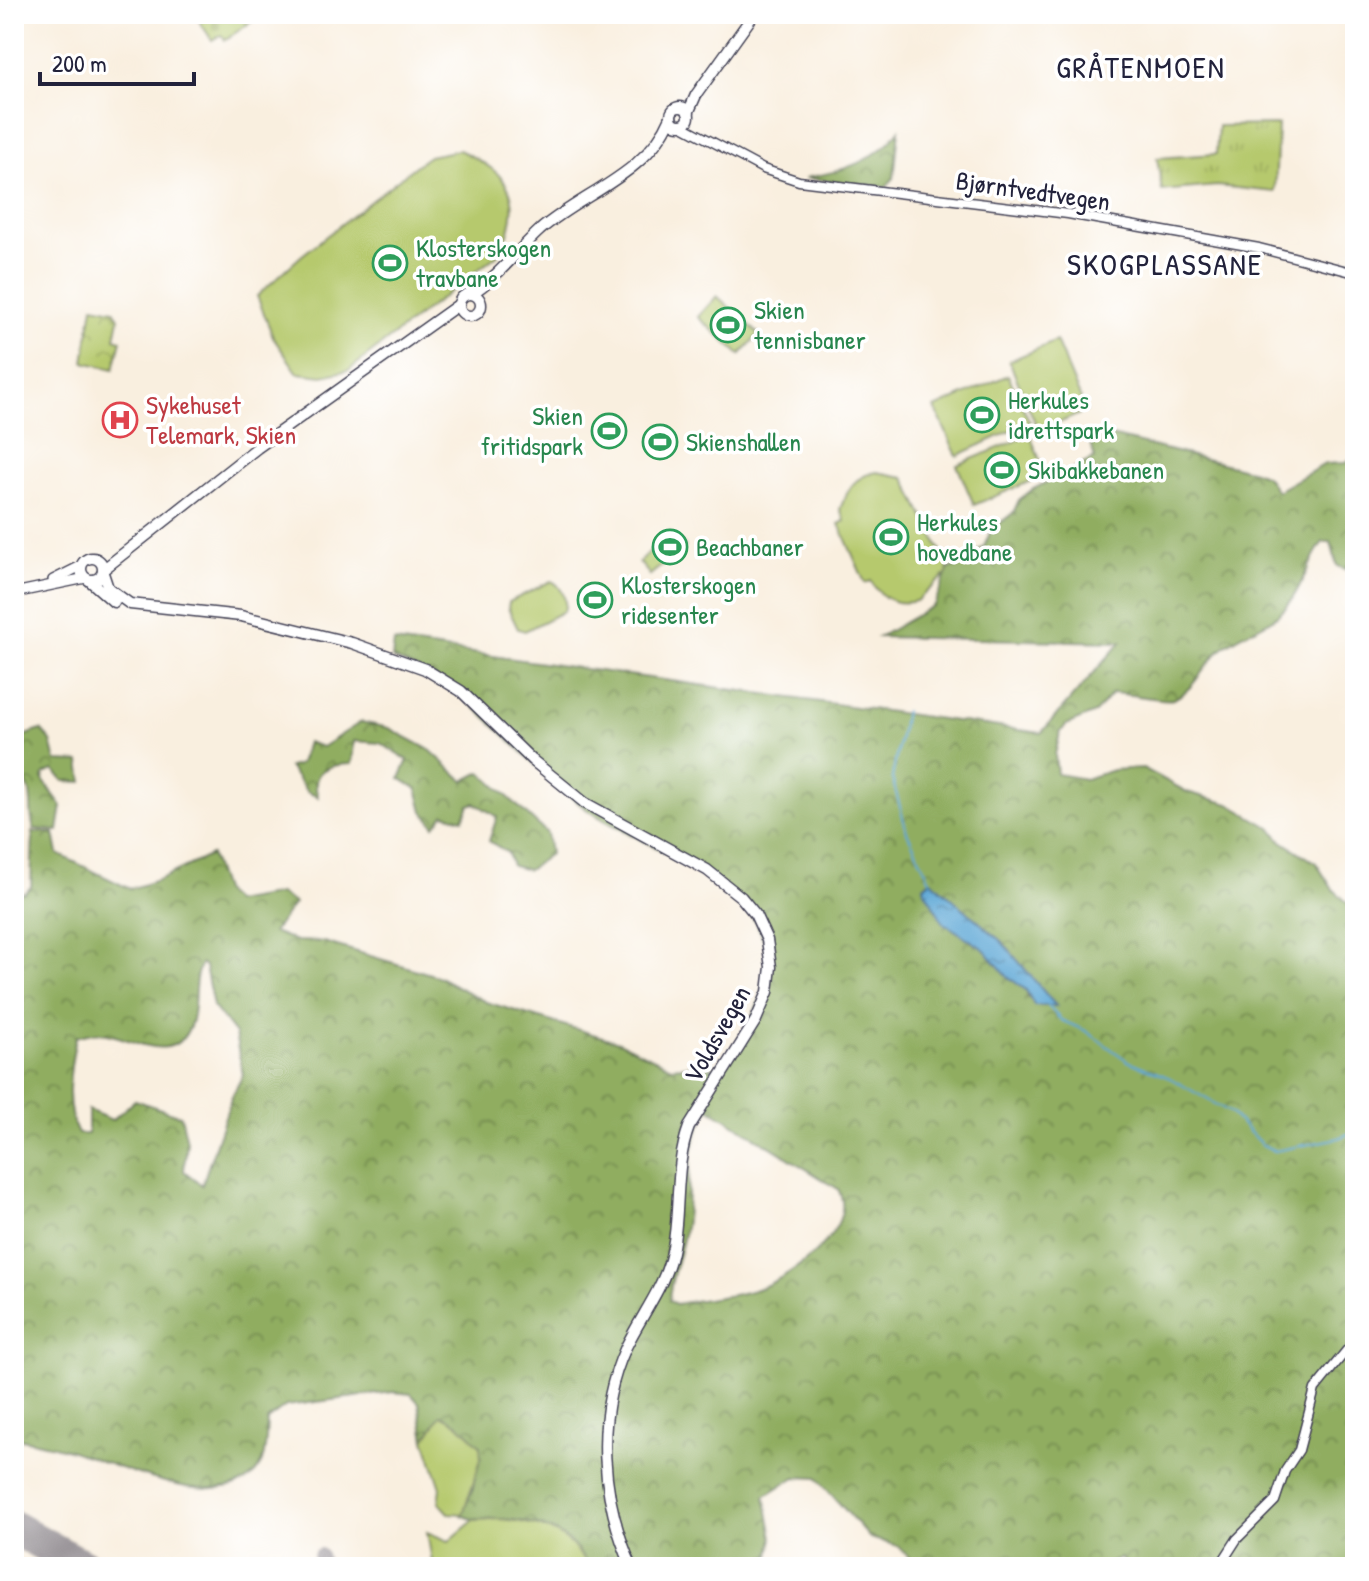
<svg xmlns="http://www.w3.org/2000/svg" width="1369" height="1581" viewBox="0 0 1369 1581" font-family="'Patrick Hand',sans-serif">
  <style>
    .grass { fill: url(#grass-tufts); stroke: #6c7654; stroke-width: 2 }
    .forest { fill: url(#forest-crowns); stroke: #59684e; stroke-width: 2; fill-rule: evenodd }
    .cemetery { fill: url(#cemetery-stones); stroke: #6c7654; stroke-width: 2 }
    .park { fill: url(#park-crowns); stroke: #6c7654; stroke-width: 2 }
    .garden { fill: #b6c96d; stroke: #6c7654; stroke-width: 2 }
    .water { fill: url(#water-ripples); stroke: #406588; stroke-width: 2 }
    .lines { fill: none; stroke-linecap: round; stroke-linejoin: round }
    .stream { stroke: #5ea8d6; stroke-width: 2 }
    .taxiway { stroke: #8e888d; stroke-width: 14 }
    .runway { stroke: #8e888d; stroke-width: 34 }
    .secondary-casing { stroke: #424154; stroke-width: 11 }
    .primary-casing { stroke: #424154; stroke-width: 12 }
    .trunk-casing { stroke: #424154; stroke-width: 13 }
    .secondary { stroke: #fff; stroke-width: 8 }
    .primary { stroke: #fff; stroke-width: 9 }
    .trunk { stroke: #fff; stroke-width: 10 }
    .labels { text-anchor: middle; stroke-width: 7; stroke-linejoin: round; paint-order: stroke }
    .street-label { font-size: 26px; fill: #22223b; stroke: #fff }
    .leisure-label { font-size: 26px; fill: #27864d; stroke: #fff; text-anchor: start }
    .health-label { font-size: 26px; fill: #be3a42; stroke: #fff; text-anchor: start }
    .quarter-label { font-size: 30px; letter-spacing: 2px; fill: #22223b; stroke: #fff }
  </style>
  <defs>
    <pattern id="grass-tufts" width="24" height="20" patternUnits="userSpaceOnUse" patternTransform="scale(2)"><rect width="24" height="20" fill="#b6c96d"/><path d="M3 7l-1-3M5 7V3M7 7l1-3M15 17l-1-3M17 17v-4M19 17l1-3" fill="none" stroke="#9cac5f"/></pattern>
    <pattern id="forest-crowns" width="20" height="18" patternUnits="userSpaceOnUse" patternTransform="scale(2)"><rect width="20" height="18" fill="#90ad60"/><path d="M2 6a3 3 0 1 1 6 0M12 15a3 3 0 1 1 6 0" fill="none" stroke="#758c50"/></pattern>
    <pattern id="cemetery-stones" width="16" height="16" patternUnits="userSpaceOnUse" patternTransform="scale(2)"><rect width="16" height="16" fill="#b6c96d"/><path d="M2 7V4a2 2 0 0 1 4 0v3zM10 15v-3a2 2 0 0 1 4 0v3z" fill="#9cac5f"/></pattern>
    <pattern id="park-crowns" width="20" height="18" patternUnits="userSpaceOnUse" patternTransform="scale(2)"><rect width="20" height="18" fill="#b6c96d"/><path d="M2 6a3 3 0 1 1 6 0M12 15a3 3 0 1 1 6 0" fill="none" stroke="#9cac5f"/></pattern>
    <pattern id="water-ripples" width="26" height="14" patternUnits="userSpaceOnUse" patternTransform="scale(2)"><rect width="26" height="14" fill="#5ea8d6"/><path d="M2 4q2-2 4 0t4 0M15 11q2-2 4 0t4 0" fill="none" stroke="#4d88af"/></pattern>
  </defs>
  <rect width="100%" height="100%" fill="#fff"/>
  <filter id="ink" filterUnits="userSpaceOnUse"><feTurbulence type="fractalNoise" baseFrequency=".0125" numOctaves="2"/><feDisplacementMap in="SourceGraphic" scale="16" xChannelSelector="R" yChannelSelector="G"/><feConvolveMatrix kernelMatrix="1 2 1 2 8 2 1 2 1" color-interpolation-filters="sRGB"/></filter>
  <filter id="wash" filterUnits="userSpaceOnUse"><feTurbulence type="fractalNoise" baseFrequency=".006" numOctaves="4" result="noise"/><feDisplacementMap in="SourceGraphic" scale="32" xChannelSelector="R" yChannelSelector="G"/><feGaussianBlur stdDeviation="1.8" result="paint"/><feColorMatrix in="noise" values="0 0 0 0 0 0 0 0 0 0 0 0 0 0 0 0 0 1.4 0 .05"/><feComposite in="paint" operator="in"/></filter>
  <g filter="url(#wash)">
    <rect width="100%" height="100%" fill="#f9efdf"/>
    <path class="grass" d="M1278 125 1275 192 1217 186 1162 191 1157 158 1216 154 1218 126Z"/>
    <g class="forest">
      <path d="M899 130 894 178 886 187 805 178C841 172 877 161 899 130Z"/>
      <path d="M1111 436 1254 471 1266 476 1277 491 1325 464 1345 463 1355 456V555L1347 570 1337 566 1331 542H1323C1308 561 1303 587 1287 606 1270 627 1239 632 1220 650 1204 665 1195 690 1173 699 1165 702 1125 693 1112 693L1095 713 1066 725 1060 733 1055 755 1057 774 1085 779 1113 770 1143 768 1187 792 1229 804 1271 828 1282 841 1316 863 1332 888 1355 910V1567H1124L1121 1558 1103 1567H918L898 1546 870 1538 817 1478 795 1477 765 1496 773 1537 768 1567H587C572 1532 536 1520 499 1519 485 1519 475 1522 462 1515L473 1488 480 1445 457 1423 441 1415 425 1440 419 1403 411 1394 393 1392 286 1406 267 1420C266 1438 267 1465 251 1477 208 1512 110 1461 62 1448 46 1444 30 1441 14 1437V892L24 893 31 887 33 832 54 833 58 854 130 889 158 880 211 855 224 893 234 902 279 894 294 903 273 932 296 941 324 942 437 976 486 1002 619 1042 671 1067 695 1065 714 1068C736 1051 747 1029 758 1004 809 892 646 853 582 806 535 770 498 723 451 688 434 675 411 667 392 658L394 642 1041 733 1121 642 879 637 934 605 948 570 984 547 991 530 1013 513 1019 500 1033 489 1095 458 1088 437ZM930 880 1002 942 1056 1006H1040L1028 998 1026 990 1007 976 984 949 944 923 924 886ZM201 964 205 967 213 1006 235 1034 243 1075 232 1096 202 1185 184 1171 187 1141 181 1116 135 1100 112 1120 88 1110V1134H78C63 1107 70 1067 76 1037 84 1035 93 1032 101 1033 131 1036 173 1068 190 1026 198 1007 191 981 201 964ZM709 1108 838 1189C859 1227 797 1271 767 1285 745 1296 701 1299 676 1304L669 1301C670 1277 680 1257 684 1234 692 1188 683 1150 709 1108Z"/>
      <path d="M361 722 389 728 430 750 464 781 481 772 547 833 550 854 528 870 512 866 508 853 489 841 497 817 475 803 469 805 463 819 444 814 435 826 423 811 417 789 400 778 408 760 380 743 354 741 352 764C329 764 309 770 318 797L307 792 289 767 300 764 307 742 322 747Z"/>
      <path d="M41 730 51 741 56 761 80 762 83 782 64 781 54 770 44 774 43 780 62 806 58 831 34 829C29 816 33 802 29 789 25 778 15 772 14 760L23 752V736Z"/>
    </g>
    <path class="cemetery" d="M263 14 225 40 221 35 212 40 195 15Z"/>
    <path class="park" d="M93 306 114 310 119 318 115 338 121 340 114 369 84 362Z"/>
    <g class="garden">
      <path d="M459 150C511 174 526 197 501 252L349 370 323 376 298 373 274 339 257 296 301 256 419 163 429 156Z"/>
      <path d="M717 296 759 334 740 355 698 317Z"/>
      <path d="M1056 341 1086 411 1039 432 1009 361Z"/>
      <path d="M1008 375 1030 422 957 456 935 408Z"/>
      <path d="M1030 435 1046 475 974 505 957 465Z"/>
      <path d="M877 472 904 477 948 565 947 574 916 601C895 606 881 599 871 581L865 583 839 524 845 521 840 509C848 490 853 476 877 472Z"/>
      <path d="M670 532 685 547 650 575 639 562Z"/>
      <path d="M551 581C561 584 568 601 564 611L525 631 518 629 508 608 509 602Z"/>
      <path d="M441 1415 457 1423 480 1445 481 1459 463 1514 449 1513 439 1502 441 1488 425 1440Z"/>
      <path d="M500 1519C537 1523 571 1531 587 1567H433L427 1532 449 1541 474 1520Z"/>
    </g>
    <path class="water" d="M931 880 1002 942 1056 1006 1034 1005 1026 990 1007 976 984 949 944 923 925 891 924 886Z"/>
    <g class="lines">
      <g class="stream">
        <path d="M905 711 892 778 907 832 930 880"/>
        <path d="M1048 1006 1061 1020 1086 1031 1128 1061 1170 1078 1231 1113 1261 1144 1275 1151 1339 1138 1355 1131"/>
      </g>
      <path class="taxiway" d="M320 1555 323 1567"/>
      <path class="runway" d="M14 1528 85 1567"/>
    </g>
  </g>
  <g filter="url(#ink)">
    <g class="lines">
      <g class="secondary-casing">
        <g id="secondary">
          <path d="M681 125 763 169 799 181 1068 214 1259 248 1355 273"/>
          <path d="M1219 1567 1237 1539 1275 1501 1285 1471 1299 1450 1315 1389 1355 1340"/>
        </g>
      </g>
      <g class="primary-casing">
        <g id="primary">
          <path d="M53 580 81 566"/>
          <path d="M14 593 86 578"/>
        </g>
      </g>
      <g class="trunk-casing">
        <g id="trunk">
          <circle cx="680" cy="116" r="9"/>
          <path d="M688 113 696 95 754 14"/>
          <circle cx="470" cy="305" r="11"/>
          <path d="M471 294C497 278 518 250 540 230 584 192 647 175 671 117"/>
          <circle cx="92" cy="569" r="11"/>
          <path d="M104 569 257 448 458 305"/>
          <path d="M103 573 108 588 130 604 241 616 352 643 425 669 461 691 532 760 585 803 707 870 741 897 755 914 767 940 771 967 768 992 756 1020 689 1127C673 1169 682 1216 670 1260 661 1291 640 1318 626 1347 594 1417 601 1499 632 1567"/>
          <path d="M89 580 114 602"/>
        </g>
      </g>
      <use href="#secondary" class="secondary"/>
      <use href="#primary" class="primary"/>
      <use href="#trunk" class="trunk"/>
    </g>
  </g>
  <defs>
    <g id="stadium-ring" transform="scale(1.8)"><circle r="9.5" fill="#fff" stroke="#2e9e5b" stroke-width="1.5"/><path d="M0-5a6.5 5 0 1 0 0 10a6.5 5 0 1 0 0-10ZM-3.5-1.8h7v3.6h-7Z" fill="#2e9e5b"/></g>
    <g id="hospital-ring" transform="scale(1.8)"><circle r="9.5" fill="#fff" stroke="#e0444e" stroke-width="1.5"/><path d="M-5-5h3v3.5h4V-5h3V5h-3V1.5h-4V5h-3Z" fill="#e0444e"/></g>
  </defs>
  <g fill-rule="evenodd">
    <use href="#stadium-ring" x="390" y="263"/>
    <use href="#stadium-ring" x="728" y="325"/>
    <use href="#stadium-ring" x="982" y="415"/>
    <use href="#hospital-ring" x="120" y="420"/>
    <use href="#stadium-ring" x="609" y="431"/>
    <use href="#stadium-ring" x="660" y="442"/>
    <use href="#stadium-ring" x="1002" y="470"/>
    <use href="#stadium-ring" x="891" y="537"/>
    <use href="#stadium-ring" x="670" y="547"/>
    <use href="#stadium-ring" x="595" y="600"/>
  </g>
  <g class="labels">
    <g class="street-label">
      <text transform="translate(1033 191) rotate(8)" y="9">Bjørntvedtvegen</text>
      <text transform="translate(717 1034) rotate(-60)" y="9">Voldsvegen</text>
    </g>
    <g class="leisure-label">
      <text x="416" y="257">Klosterskogen<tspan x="416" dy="30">travbane</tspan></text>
      <text x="754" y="319">Skien<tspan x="754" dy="30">tennisbaner</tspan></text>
      <text x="1008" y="409">Herkules<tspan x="1008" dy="30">idrettspark</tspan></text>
      <text x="583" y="425" text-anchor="end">Skien<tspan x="583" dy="30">fritidspark</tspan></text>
      <text x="686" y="451">Skienshallen</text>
      <text x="1028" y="479">Skibakkebanen</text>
      <text x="917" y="531">Herkules<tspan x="917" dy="30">hovedbane</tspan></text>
      <text x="696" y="556">Beachbaner</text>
      <text x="621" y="594">Klosterskogen<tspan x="621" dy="30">ridesenter</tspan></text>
    </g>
    <g class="health-label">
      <text x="146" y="414">Sykehuset<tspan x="146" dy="30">Telemark, Skien</tspan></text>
    </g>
    <g class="quarter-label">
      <text x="1141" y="78">GRÅTENMOEN</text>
      <text x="1165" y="275">SKOGPLASSANE</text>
    </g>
  </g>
  <rect width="1369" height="1581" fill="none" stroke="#fff" stroke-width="48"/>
  <path d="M40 72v12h154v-12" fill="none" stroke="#22223b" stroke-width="4"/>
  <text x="52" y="72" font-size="24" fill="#22223b" stroke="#ffffff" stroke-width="6" paint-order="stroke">200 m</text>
</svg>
